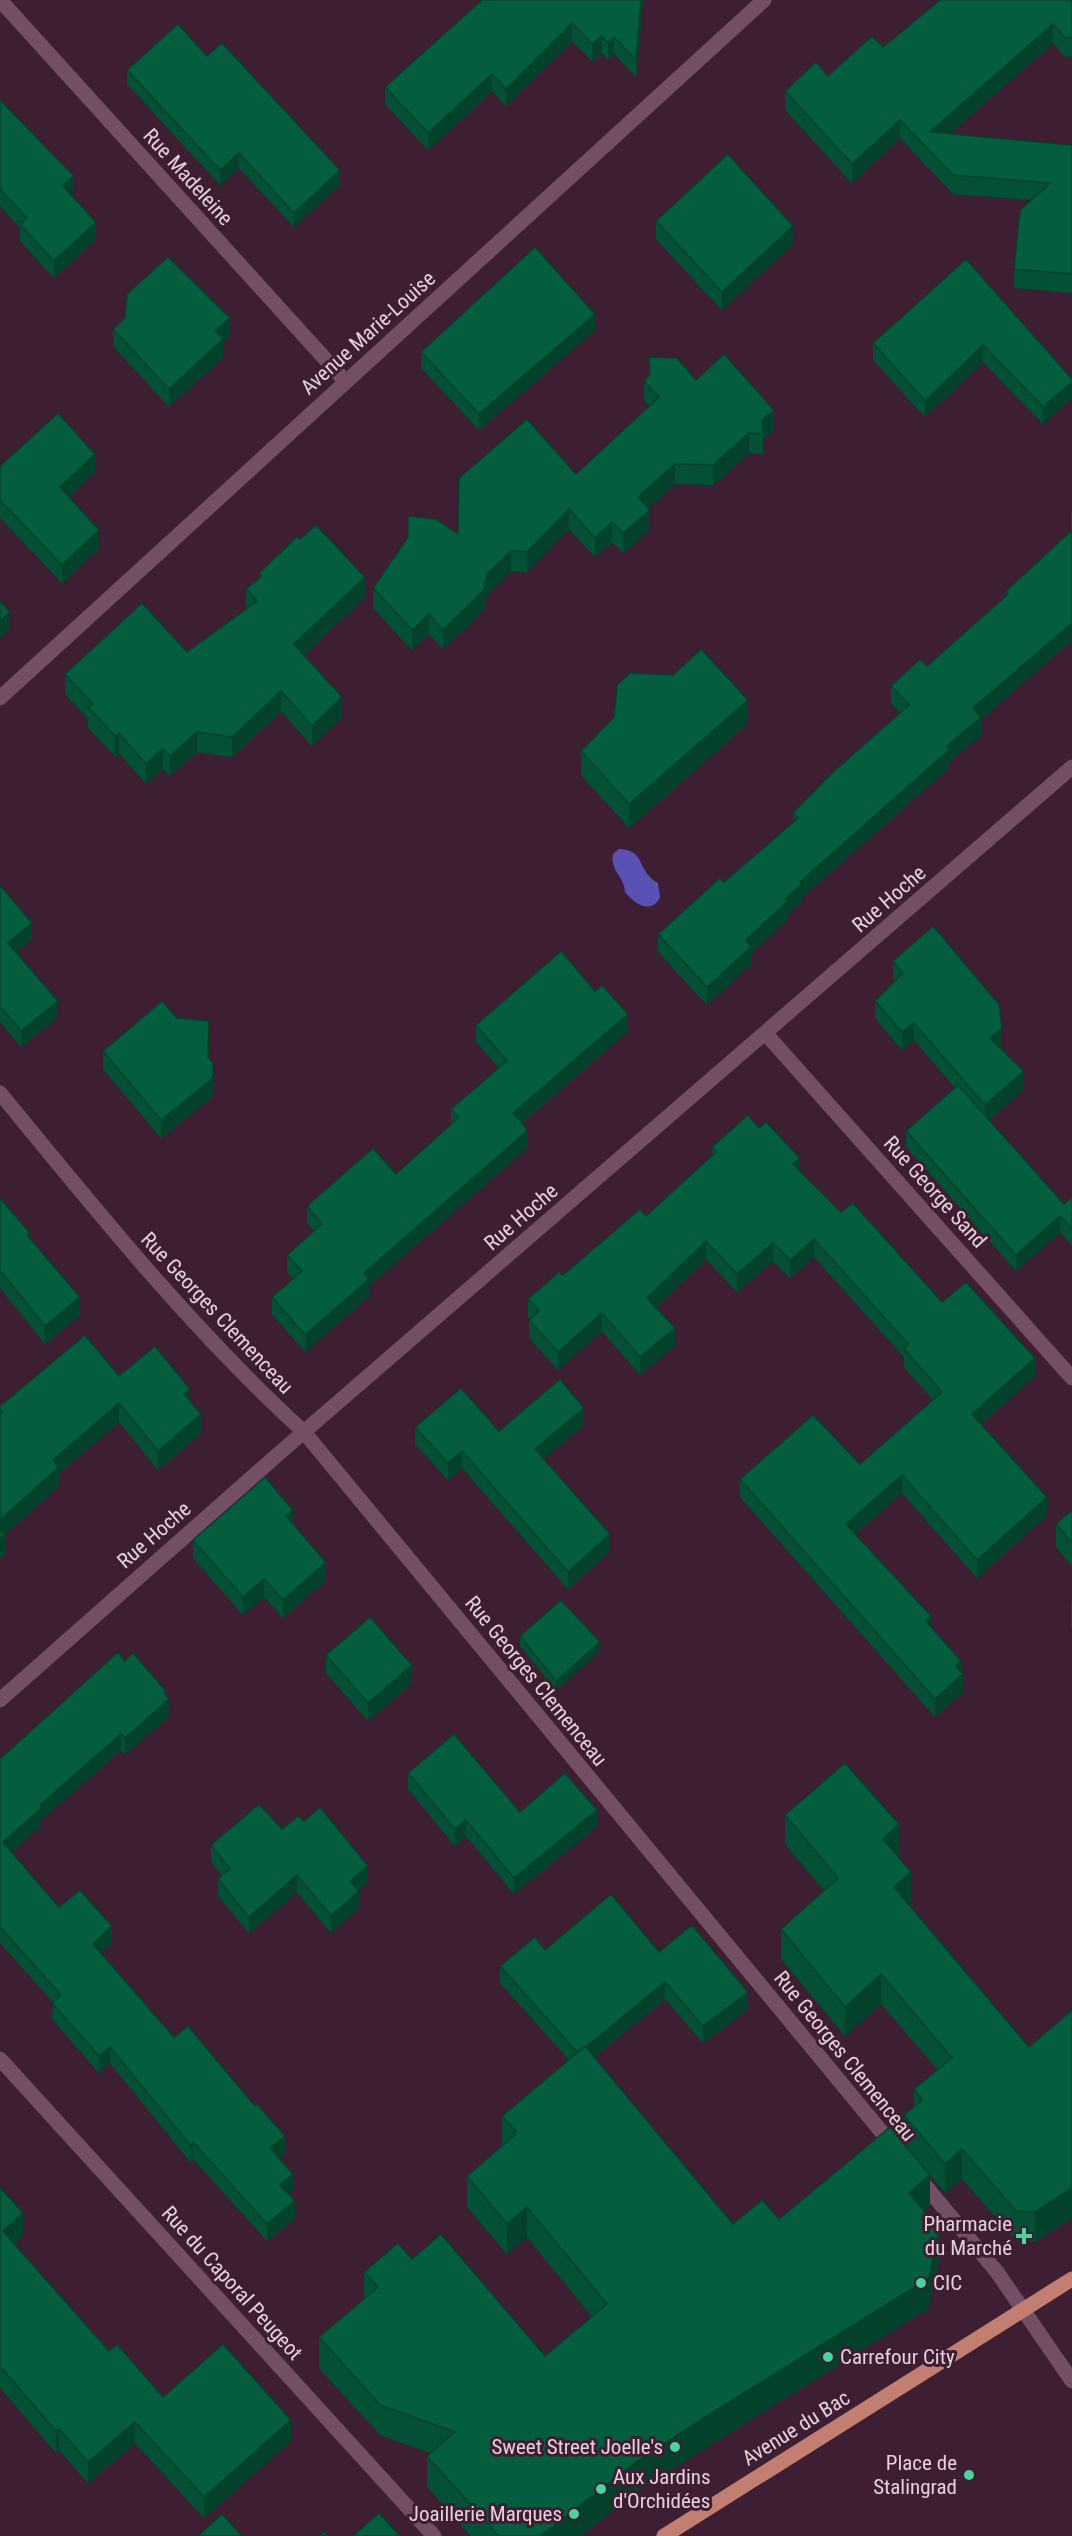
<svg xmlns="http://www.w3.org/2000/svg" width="1072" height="2536" viewBox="0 0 1072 2536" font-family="'Roboto Condensed',sans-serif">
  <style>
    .water { fill: #5951b3 }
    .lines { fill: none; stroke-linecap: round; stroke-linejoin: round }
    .minor { stroke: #724f64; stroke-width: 15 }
    .major { stroke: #c27e70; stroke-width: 15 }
    .wall { fill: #035036 }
    .shaded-wall { fill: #03412c }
    .building { fill: #045d3f; stroke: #03412c; stroke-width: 1.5 }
    .poi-dot { fill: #49d49c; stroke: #3e1e32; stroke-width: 2 }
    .labels { text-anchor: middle; stroke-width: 6; stroke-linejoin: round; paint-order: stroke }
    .street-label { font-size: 21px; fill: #e6d0dc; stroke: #3e1e32 }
    .poi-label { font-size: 21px; fill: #e6d0dc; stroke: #3e1e32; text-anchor: end }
  </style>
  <rect width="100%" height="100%" fill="#3e1e32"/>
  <path class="water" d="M619 849C643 850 638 865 650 877 652 880 655 881 658 883L660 898C650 915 634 903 625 892 624 875 610 872 613 854Z"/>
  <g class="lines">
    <g class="minor">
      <path d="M0 0 346 382"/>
      <path d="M0 698 764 0"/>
      <path d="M766 1034 1072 1378"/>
      <path d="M0 1093C96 1210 192 1330 304 1432L894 2147"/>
      <path d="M0 1700 276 1456 1072 767"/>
      <path d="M0 2059 434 2536"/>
      <path d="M918 2177 997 2272 1072 2381"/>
    </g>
    <path class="major" d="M664 2536 1072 2279"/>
  </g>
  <g class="wall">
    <path d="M643 0 636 77 614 54 608 60 602 53 592 61 572 41 506 106 492 91 428 150 385 104V87Z"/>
    <path d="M1072 0V56L1065 57 1053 43 949 134 1072 145V293L1014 288V269L1030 200 953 194 900 138 852 183 785 110V91L828 76 883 47Z"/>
    <path d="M207 56 340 185 294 227 239 168 220 185 127 84V70Z"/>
    <path d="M0 100 74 193 71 195 96 239 54 278 20 241V228L0 206Z"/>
    <path d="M656 221 793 244 722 310 656 239Z"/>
    <path d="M966 259 1072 379 1043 424 983 362 925 417 873 360V343Z"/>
    <path d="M113 329 230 336 223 342V357L169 407 113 346Z"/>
    <path d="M595 330 479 430 421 368V352Z"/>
    <path d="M649 357 696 380 774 430 763 439V454L749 453 713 485 675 484 648 508 650 529 623 553 612 542 595 557 569 529 527 572 511 571 487 594 484 610 443 649 429 634 412 650 373 608V588L458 534 576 474 649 406 644 400V381L649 375Z"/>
    <path d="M0 466 95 472 69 496 99 548 62 583 0 518Z"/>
    <path d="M1072 512V640L981 719V735L950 761V767L802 897V902L788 914V919L751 953V964L707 1005 658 952V934L724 882 793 822V813L900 713 891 703V686L927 666 1006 596V591L1071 531V513Z"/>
    <path d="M259 573 365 597 304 655 342 717 312 746 281 711 232 757 197 752 170 776 163 769 146 784 119 753 115 756 88 728V719L65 694V674L187 652 246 609V589L259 578Z"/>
    <path d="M614 717 748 723 629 828 581 775V751Z"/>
    <path d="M0 885 32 939 16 952 58 1017 21 1047 0 1022Z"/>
    <path d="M893 961 1002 1046 999 1048 1024 1089 989 1120 1064 1204 1072 1197V1246L1060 1232 1016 1271 906 1147V1131L955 1088 914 1040 902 1050 875 1018V1001L895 981 893 979Z"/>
    <path d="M177 1018 209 1039V1057L213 1096 161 1138 103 1069V1051Z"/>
    <path d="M476 1025 628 1031 522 1123 528 1147 369 1286V1296L305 1352 272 1314V1297L293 1279 287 1272V1255L314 1231 307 1223V1206L396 1174 451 1124V1109L499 1068 476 1042Z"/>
    <path d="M712 1147 800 1171 841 1212 942 1302 1035 1376 981 1424 1047 1515 977 1578 902 1493 856 1534 931 1627 961 1672 963 1692 935 1717 740 1497V1479L860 1464 933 1400 904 1367V1357L814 1257 790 1278 773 1261 737 1292 706 1259 656 1308 675 1346 640 1375 602 1331 558 1370 529 1338V1320L530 1319 528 1317V1299L646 1216 712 1156Z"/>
    <path d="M0 1198 30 1238 80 1315 45 1344 0 1288Z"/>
    <path d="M119 1376 190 1402 201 1433 158 1470 119 1422 59 1473V1486L4 1535 5 1554 0 1558V1406Z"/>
    <path d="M584 1425 543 1458 610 1551 568 1589 462 1468 448 1480 415 1444V1427L499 1431Z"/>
    <path d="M1072 1510V1567L1056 1547V1524Z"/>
    <path d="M293 1524 326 1580 283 1618 264 1597 243 1615 193 1558V1540Z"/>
    <path d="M1072 1602V1627L1071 1626V1603Z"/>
    <path d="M520 1636 600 1651 556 1690 520 1646Z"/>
    <path d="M326 1655 412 1683 368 1721 326 1673Z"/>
    <path d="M166 1696 169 1716 125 1755 121 1750 42 1819V1824L11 1852 59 1907 112 1943 101 1953 174 2037 285 2152 279 2158 293 2190 288 2194 295 2218 267 2241 193 2159 191 2163 110 2063 99 2073 52 2019 53 2002 0 1943V1759Z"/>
    <path d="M408 1773 520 1812 597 1826 514 1894 466 1836 455 1846 408 1789Z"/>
    <path d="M785 1815 899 1854 897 1856 911 1902 908 1904 1029 2047 1072 2010V2218L1035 2241 1016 2240 962 2179 945 2193 904 2145V2115L914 2107V2089L938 2070 881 2004 845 2036 781 1959V1929L824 1891 785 1844Z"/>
    <path d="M282 1829 368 1882 359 1890V1908L331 1933 297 1892 249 1933 218 1896V1879L222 1876 211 1862V1845Z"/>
    <path d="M545 1950 659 1952 748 2009 703 2043 665 1999 594 2057 733 2224 930 2206 924 2211 939 2260 929 2308 702 2450 636 2492 580 2536H471L427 2487V2456L430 2453 380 2435 319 2368V2337L364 2299V2272L412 2259 545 2356 592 2317 527 2237 507 2254 467 2207V2176L502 2146V2116L569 2060 500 1983V1966Z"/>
    <path d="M0 2187 23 2235 14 2243 109 2351 163 2397 291 2441 204 2518 135 2443 88 2483 59 2450 56 2453 0 2388Z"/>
  </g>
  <g class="shaded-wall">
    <path d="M641 0H643L636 77V60Z"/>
    <path d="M572 23V41L506 106V89Z"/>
    <path d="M1053 24V43L930 151V132Z"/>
    <path d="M602 36V53L592 61V44Z"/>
    <path d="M614 37V54L608 60V43Z"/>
    <path d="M492 74V91L428 150V133Z"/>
    <path d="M900 120V138L852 183V164Z"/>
    <path d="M239 153V168L220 185V170Z"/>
    <path d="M340 170V185L294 227V213Z"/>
    <path d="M74 176V193L63 203V186Z"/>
    <path d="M96 222V239L54 278V261Z"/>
    <path d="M793 226V244L722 310V292Z"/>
    <path d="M595 314V330L479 430V414Z"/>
    <path d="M230 318V336L223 342V357L169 407V389L215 331Z"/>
    <path d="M983 345V362L925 417V401Z"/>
    <path d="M1072 382V398L1043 424V407Z"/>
    <path d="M774 410V430L763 439 762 420Z"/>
    <path d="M749 433V453L713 485V465Z"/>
    <path d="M95 454V472L60 505V487Z"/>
    <path d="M675 464V484L638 517V497Z"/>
    <path d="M569 509V529L527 572V552Z"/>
    <path d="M650 510V529L623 553V533Z"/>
    <path d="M612 522V542L595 557V538Z"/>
    <path d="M99 530V548L62 583V565Z"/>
    <path d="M511 551V571L487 594 484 610 443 649V630L487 574Z"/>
    <path d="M365 577V597L294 664V644Z"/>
    <path d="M10 612V629L0 638V621Z"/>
    <path d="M429 614V634L412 650V630Z"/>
    <path d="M1072 623V640L981 719V735L950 761V767L802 897V902L788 914V919L751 953V964L707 1005V987L746 940 785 899 800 882 947 746 973 708Z"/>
    <path d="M281 691V711L232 757V737Z"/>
    <path d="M342 697V717L312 746V726Z"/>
    <path d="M748 700V723L629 828V804Z"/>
    <path d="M197 732V752L170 776V756Z"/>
    <path d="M119 733V753L115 756V736Z"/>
    <path d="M163 748V769L146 784V764Z"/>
    <path d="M32 923V939L8 959V943Z"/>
    <path d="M58 1001V1017L21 1047V1031Z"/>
    <path d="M628 1014V1031L513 1130V1113Z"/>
    <path d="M914 1023V1040L902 1050V1032Z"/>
    <path d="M1002 1028V1046L990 1056V1038Z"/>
    <path d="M1024 1071V1089L985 1123V1105Z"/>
    <path d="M213 1078V1096L161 1138V1120Z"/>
    <path d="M528 1130V1147L369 1286V1296L305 1352V1335L364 1273Z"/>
    <path d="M800 1158V1176L793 1164Z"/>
    <path d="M1060 1216V1232L1016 1271V1255Z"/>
    <path d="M814 1239V1257L790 1278V1260Z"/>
    <path d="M706 1241V1259L647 1316V1298Z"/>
    <path d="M773 1243V1261L737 1292V1274Z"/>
    <path d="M80 1297V1315L45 1344V1326Z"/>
    <path d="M602 1313V1331L558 1370V1352Z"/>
    <path d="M675 1328V1346L640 1375V1357Z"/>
    <path d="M1035 1358V1376L972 1432V1414Z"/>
    <path d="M190 1389V1408L184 1394Z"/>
    <path d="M119 1403V1422L59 1473V1486L0 1539V1520L53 1460Z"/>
    <path d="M584 1408V1425L535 1466V1449Z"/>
    <path d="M201 1414V1433L158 1470V1451Z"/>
    <path d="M462 1451V1468L448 1480V1463Z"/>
    <path d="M902 1475V1493L846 1542V1524Z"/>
    <path d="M1047 1497V1515L977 1578V1560Z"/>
    <path d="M293 1510V1527L286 1516Z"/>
    <path d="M610 1534V1551L568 1589V1572Z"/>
    <path d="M5 1535V1554L0 1558V1539Z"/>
    <path d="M326 1562V1580L283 1618V1600Z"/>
    <path d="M264 1579V1597L243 1615V1597Z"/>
    <path d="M931 1616V1634L926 1621Z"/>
    <path d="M600 1642V1651L556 1690V1681Z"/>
    <path d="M961 1661V1676L963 1674V1692L935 1717V1699L956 1666Z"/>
    <path d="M412 1665V1683L368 1721V1703Z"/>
    <path d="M166 1691V1702L169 1699V1716L125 1755V1738Z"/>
    <path d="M121 1734V1750L42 1819V1824L3 1859V1842L40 1805Z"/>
    <path d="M597 1810V1826L514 1894V1878Z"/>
    <path d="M466 1820V1836L455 1846V1829Z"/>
    <path d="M899 1824V1854L883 1869V1839Z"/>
    <path d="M368 1866V1882L350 1898V1881Z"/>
    <path d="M911 1872V1902L894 1917V1887Z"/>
    <path d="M297 1875V1892L249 1933V1917Z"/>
    <path d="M359 1891V1908L331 1933V1916Z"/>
    <path d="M112 1926V1943L93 1960V1944Z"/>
    <path d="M881 1974V2004L845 2036V2007Z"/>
    <path d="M665 1982V1999L578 2070V2053Z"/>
    <path d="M748 1992V2009L703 2043V2026Z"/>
    <path d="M110 2047V2063L99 2073V2056Z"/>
    <path d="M285 2136V2152L270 2165V2148Z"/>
    <path d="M193 2142V2159L191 2163V2146Z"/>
    <path d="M962 2149V2179L945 2193V2164Z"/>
    <path d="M293 2174V2190L280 2201V2185Z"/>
    <path d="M930 2175V2206L909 2223V2193Z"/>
    <path d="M1072 2188V2218L1035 2241V2212Z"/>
    <path d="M295 2201V2218L267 2241V2224Z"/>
    <path d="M527 2207V2237L507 2254V2224Z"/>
    <path d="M23 2213V2235L3 2252V2231Z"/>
    <path d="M939 2229V2260L929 2308 702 2450 636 2492 580 2536H540Z"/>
    <path d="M291 2420V2441L204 2518V2497Z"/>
    <path d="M135 2422V2443L88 2483V2462Z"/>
    <path d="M59 2429V2450L56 2453V2431Z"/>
  </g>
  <g class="building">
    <path d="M482 0H641L636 60 614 37 608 43 602 36 592 44 572 23 506 89 492 74 428 133 385 87Z"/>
    <path d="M940 0H1072V37L1065 38 1053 24 930 132 1072 145V274L1014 269 1020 210 1050 183 953 175 900 120 852 164 785 91 816 62 828 76 872 36 883 47Z"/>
    <path d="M178 24 207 56 222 43 340 170 294 213 239 153 220 170 127 70Z"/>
    <path d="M0 100 74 176 63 186 96 222 54 261 20 224 27 218 0 189Z"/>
    <path d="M728 154 793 226 722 292 656 221Z"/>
    <path d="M535 247 595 314 479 414 421 352Z"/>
    <path d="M168 257 230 318 215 331 223 339 169 389 113 329 125 318 127 294Z"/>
    <path d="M966 259 1072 379V382L1043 407 983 345 925 401 873 343Z"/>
    <path d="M724 354 774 410 762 420 763 434 749 433 713 465 675 464 638 497 650 510 623 533 612 522 595 538 569 509 527 552 511 551 487 574 484 590 443 630 429 614 412 630 373 588 408 537V516L436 519 458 534 459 478 527 419 576 474 659 397 644 381 650 374 649 357 677 358 696 380Z"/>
    <path d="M58 413 95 454 60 487 99 530 62 565 0 500V466Z"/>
    <path d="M316 525 365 577 294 644 342 697 312 726 281 691 232 737 197 732 170 756 163 748 146 764 119 733 115 736 88 707 93 704 65 674 142 603 187 652 257 601 246 589 262 576 259 573 297 537 300 539Z"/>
    <path d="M1072 530V623L973 708 981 717 947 746 950 749 800 882 802 884 785 899 788 901 746 940 751 947 707 987 658 934 720 878 724 882 798 818 793 813 833 772 909 705 891 686 920 659 927 666 1008 594 1006 591Z"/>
    <path d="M0 601 10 612 0 621Z"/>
    <path d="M701 649 748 700 629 804 581 751 614 717 617 685 630 673 673 675Z"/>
    <path d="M0 885 32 923 8 943 58 1001 21 1031 0 1006Z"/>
    <path d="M933 926 999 1004 1002 1028 990 1038 1024 1071 985 1105 914 1023 902 1032 875 1001 903 973 893 961Z"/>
    <path d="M561 951 595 991 602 985 628 1014 513 1113 528 1130 364 1273 369 1279 305 1335 272 1297 302 1271 287 1255 322 1224 307 1206 373 1148 396 1174 459 1117 451 1109 507 1061 476 1025Z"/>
    <path d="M162 1001 177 1018 209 1021 208 1057 213 1063V1078L161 1120 103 1051Z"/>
    <path d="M958 1085 1064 1204 1072 1197V1229L1060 1216 1016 1255 906 1131Z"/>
    <path d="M748 1115 759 1128 766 1122 800 1158 793 1164 841 1212 853 1203 942 1302 966 1282 1035 1358 972 1414 1047 1497 977 1560 902 1475 846 1524 931 1616 926 1621 961 1661 956 1666 963 1674 935 1699 740 1479 813 1415 860 1464 942 1392 904 1349 908 1344 814 1239 790 1260 773 1243 737 1274 706 1241 647 1298 675 1328 640 1357 602 1313 558 1352 529 1320 539 1311 528 1299 559 1272 563 1275 640 1209 646 1216 716 1152 712 1147Z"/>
    <path d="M0 1198 30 1233 27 1235 80 1297 45 1326 0 1270Z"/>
    <path d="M85 1335 119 1376 155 1346 190 1389 184 1394 201 1414 158 1451 119 1403 53 1460 59 1467 0 1520V1414L2 1412 0 1410V1406Z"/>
    <path d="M560 1379 584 1408 535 1449 610 1534 568 1572 462 1451 448 1463 415 1427 461 1388 499 1431Z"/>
    <path d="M265 1477 293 1510 286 1516 326 1562 283 1600 264 1579 243 1597 193 1540Z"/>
    <path d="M1072 1510V1543L1056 1524Z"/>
    <path d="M0 1530 5 1535 0 1539Z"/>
    <path d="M561 1600 600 1642 556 1681 520 1636Z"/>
    <path d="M370 1617 412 1665 368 1703 326 1655Z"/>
    <path d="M118 1652 125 1661 133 1653 166 1691 164 1693 169 1699 125 1738 121 1734 40 1805 42 1808 3 1842 59 1907 80 1890 112 1926 93 1944 174 2037 188 2026 255 2106 257 2104 285 2136 270 2148 293 2174 280 2185 295 2201 267 2224 193 2142 191 2146 110 2047 99 2056 52 2003 61 1995 0 1927V1759Z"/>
    <path d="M454 1734 520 1812 565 1773 597 1810 514 1878 466 1820 455 1829 408 1773Z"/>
    <path d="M845 1763 899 1824 883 1839 911 1872 894 1887 1029 2047 1072 2010V2188L1035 2212 1016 2211 962 2149 945 2164 904 2115 922 2100 914 2089 952 2058 881 1974 845 2007 781 1929 838 1878 785 1815Z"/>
    <path d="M259 1804 282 1829 298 1816 304 1821 320 1807 368 1866 350 1881 359 1891 331 1916 297 1875 249 1917 218 1879 230 1869 211 1845Z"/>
    <path d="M611 1894 659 1952 692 1925 748 1992 703 2026 665 1982 586 2047 585 2046 577 2052 500 1966 535 1937 545 1950Z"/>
    <path d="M585 2046 733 2224 762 2200 779 2219 890 2127 930 2175 909 2193 939 2229 929 2278 702 2419 636 2462 540 2536H499L427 2456 455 2432 380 2405 319 2337 378 2287 364 2272 398 2243 412 2259 441 2234 545 2356 607 2304 527 2207 507 2224 467 2176 515 2135 513 2133 516 2131 502 2116Z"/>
    <path d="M0 2187 23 2213 3 2231 109 2351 117 2344 163 2397 223 2344 291 2420 204 2497 135 2422 88 2462 59 2429 56 2431 0 2366Z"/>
    <path d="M379 2513 400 2536H353Z"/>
    <path d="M222 2514 242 2536H198Z"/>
    <path d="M324 2532 328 2536H319Z"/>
  </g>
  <g class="poi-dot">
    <path d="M1021 2227h6v6h6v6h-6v6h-6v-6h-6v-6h6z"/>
    <circle cx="921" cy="2283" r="6"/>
    <circle cx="828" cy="2357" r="6"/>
    <circle cx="675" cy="2447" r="6"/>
    <circle cx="969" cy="2475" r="6"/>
    <circle cx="601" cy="2489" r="6"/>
    <circle cx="574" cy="2514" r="6"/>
  </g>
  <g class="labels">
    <g class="street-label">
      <text transform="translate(188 177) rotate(48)" y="7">Rue Madeleine</text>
      <text transform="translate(368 333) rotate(-42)" y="7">Avenue Marie-Louise</text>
      <text transform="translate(889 899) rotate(-41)" y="7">Rue Hoche</text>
      <text transform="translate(935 1192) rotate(48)" y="7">Rue George Sand</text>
      <text transform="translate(521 1217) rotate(-41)" y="7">Rue Hoche</text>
      <text transform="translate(217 1313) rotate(47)" y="7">Rue Georges Clemenceau</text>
      <text transform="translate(154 1535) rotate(-41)" y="7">Rue Hoche</text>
      <text transform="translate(536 1681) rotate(51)" y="7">Rue Georges Clemenceau</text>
      <text transform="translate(845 2056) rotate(51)" y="7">Rue Georges Clemenceau</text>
      <text transform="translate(232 2283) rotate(48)" y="7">Rue du Caporal Peugeot</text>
      <text transform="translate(796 2428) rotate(-32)" y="7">Avenue du Bac</text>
    </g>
    <g class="poi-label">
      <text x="1012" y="2231">Pharmacie<tspan x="1012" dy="24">du Marché</tspan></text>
      <text x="933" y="2290" text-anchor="start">CIC</text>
      <text x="840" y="2364" text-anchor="start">Carrefour City</text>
      <text x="663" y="2454">Sweet Street Joelle's</text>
      <text x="957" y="2470">Place de<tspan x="957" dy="24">Stalingrad</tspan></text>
      <text x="613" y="2484" text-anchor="start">Aux Jardins<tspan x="613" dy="24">d'Orchidées</tspan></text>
      <text x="562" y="2521">Joaillerie Marques</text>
    </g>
  </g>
</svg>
